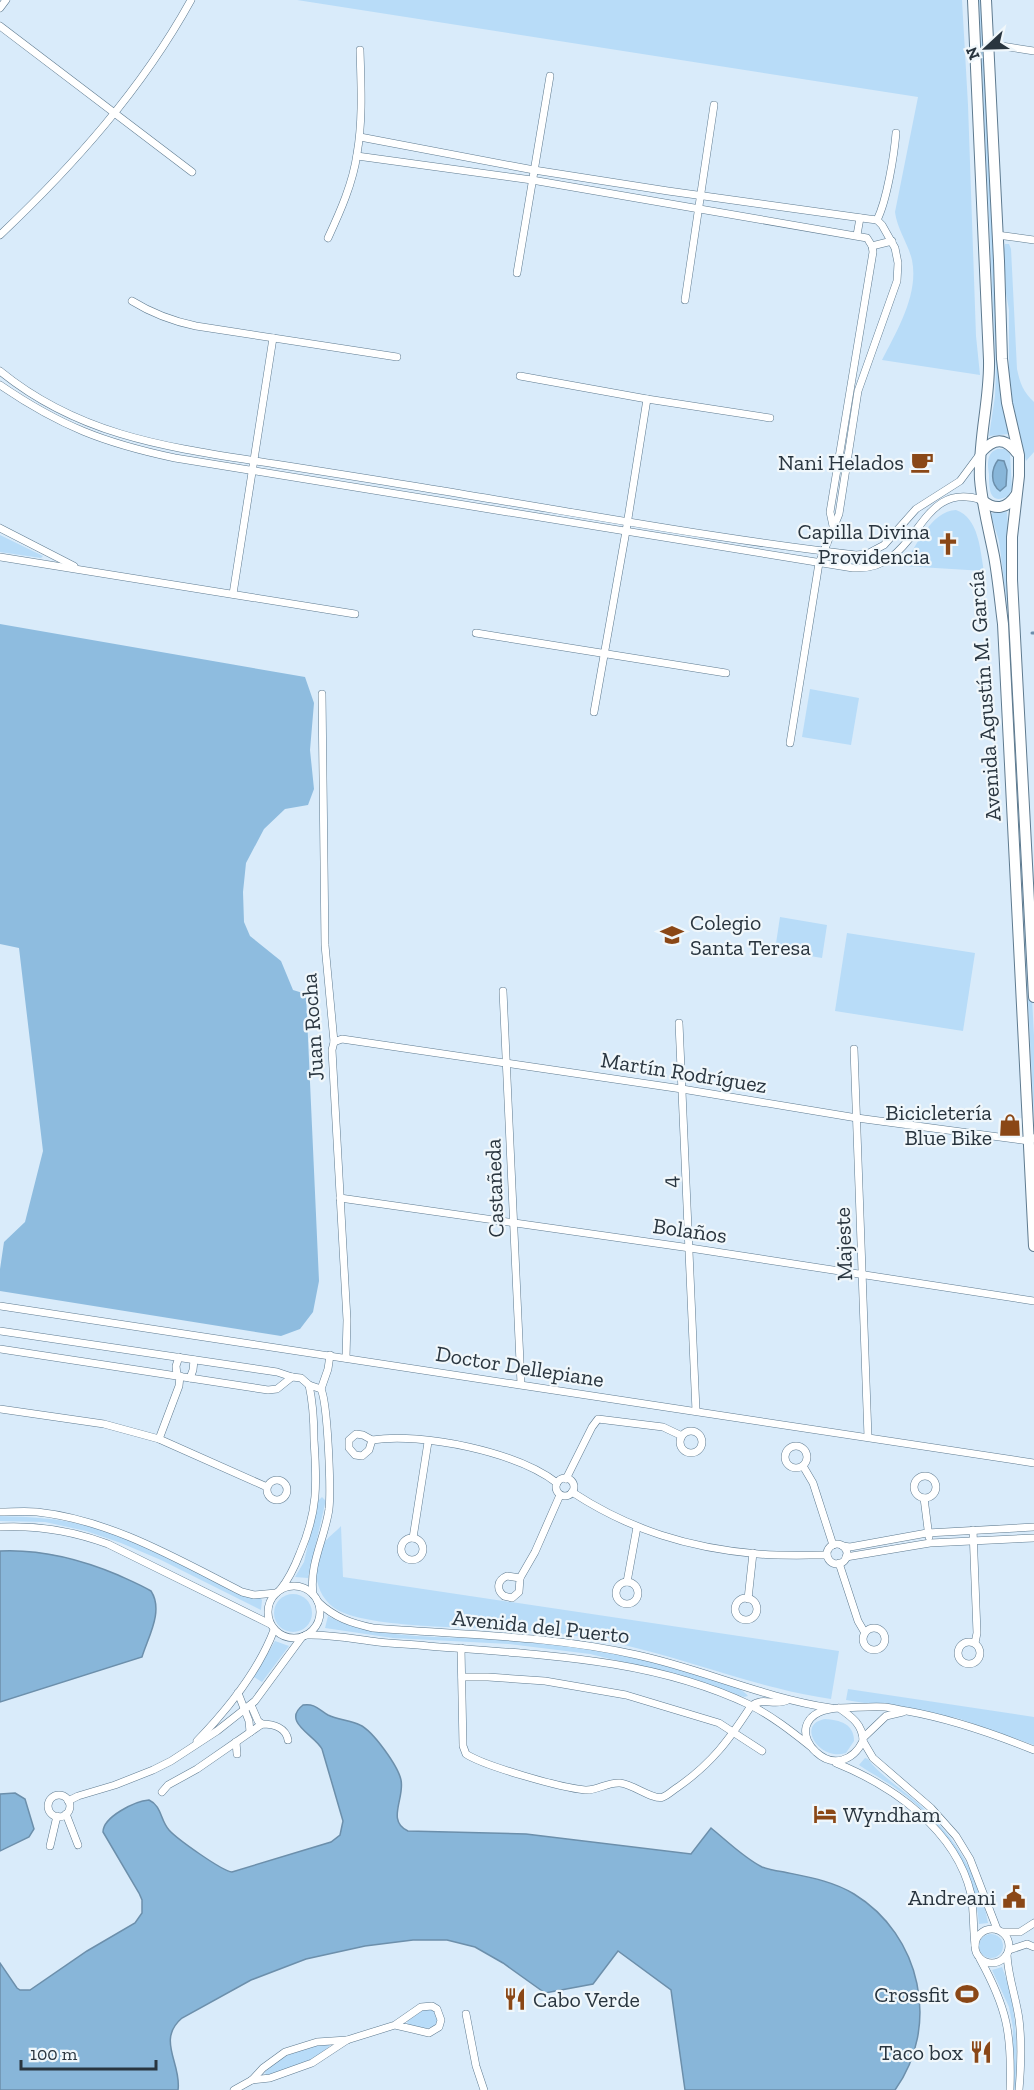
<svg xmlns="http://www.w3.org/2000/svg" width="1034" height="2090" viewBox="0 0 1034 2090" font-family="'Zilla Slab',serif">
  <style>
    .green { fill: #b8dcf8 }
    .forest { fill: #8ebcdf }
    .water { fill: #88b6d9; stroke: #6c8fab; stroke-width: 1.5 }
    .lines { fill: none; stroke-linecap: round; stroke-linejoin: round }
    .stream { stroke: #6c8fab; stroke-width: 3 }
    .minor-casing { stroke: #5e7a8f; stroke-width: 8 }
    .secondary-casing { stroke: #5e7a8f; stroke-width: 12 }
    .minor { stroke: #fff; stroke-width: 7 }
    .secondary { stroke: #fff; stroke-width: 10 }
    .labels { text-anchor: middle; stroke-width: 4.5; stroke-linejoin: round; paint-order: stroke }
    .poi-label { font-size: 22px; fill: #29353f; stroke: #f0f7fb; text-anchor: end }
    .street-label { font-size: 22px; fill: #29353f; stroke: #f0f7fb }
  </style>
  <rect width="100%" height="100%" fill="#d9ebfa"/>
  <g class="green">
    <path d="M297 0H962L968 105 976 336 980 375 882 360C897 331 919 294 912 260 908 243 897 229 895 212L918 97Z"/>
    <path d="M979 0H983L1009 434 989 436 995 396 996 370Z"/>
    <path d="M1005 244H1009L1011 249 1017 369C1020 383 1023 392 1034 402V452L1026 461 1009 386V310L1006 293 1004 249Z"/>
    <path d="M997 449H1005L1010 454 1012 489 1008 496C989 506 989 488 989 474 988 468 987 460 990 455 992 451 994 451 997 449Z"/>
    <path d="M956 510C979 518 980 550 984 571L903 566C915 548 932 510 956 510Z"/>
    <path d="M1007 512 1034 1036V1119L1008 611 999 541 991 515 992 513Z"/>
    <path d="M0 535 43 556 41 558 0 552Z"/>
    <path d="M810 689 859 698 851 745 802 737Z"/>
    <path d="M780 917 827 925 822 958 775 950Z"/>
    <path d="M847 933 975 953 963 1031 835 1011Z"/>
    <path d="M322 1497 325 1500V1504L308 1578 295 1577 304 1562 318 1501Z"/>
    <path d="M0 1516C30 1517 59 1518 87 1526 139 1540 189 1567 235 1593L246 1597 260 1598 262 1600 261 1610 161 1560 121 1543 86 1531 45 1522 0 1521Z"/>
    <path d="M341 1526 343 1577 839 1651 831 1699C813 1696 795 1693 777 1688 724 1675 673 1656 620 1644 579 1634 535 1631 494 1629 459 1627 357 1627 333 1607 314 1592 312 1566 323 1545 326 1538 336 1532 341 1526Z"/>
    <circle cx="293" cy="1613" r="19"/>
    <path d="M328 1616C371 1641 459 1636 509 1640 574 1644 640 1656 702 1677 715 1681 740 1685 748 1696L744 1697 689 1678 590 1654 509 1644 393 1638 325 1628Z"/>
    <path d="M275 1641 289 1646 262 1682 254 1677Z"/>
    <path d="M848 1689 1034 1717V1745L957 1718 846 1700Z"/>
    <path d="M825 1719C840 1720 854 1724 854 1741L846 1753C820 1762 795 1724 825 1719Z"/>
    <path d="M865 1758 868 1759C882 1778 906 1791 923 1808 955 1837 981 1880 988 1923L979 1924C975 1868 944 1823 898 1790 886 1781 872 1774 859 1765Z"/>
    <circle cx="991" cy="1946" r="12"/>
    <path d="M1002 1967C1018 2007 1017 2049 1016 2090H1013V2028L1009 2007 992 1970Z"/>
    <path d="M425 2009 434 2010 439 2021C432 2032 419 2027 408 2025L407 2021Z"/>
    <path d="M329 2043 330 2045C321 2058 280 2075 266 2075L265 2072C285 2053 302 2048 329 2043Z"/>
  </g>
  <path class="forest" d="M0 624 305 677 314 703 310 750 314 789 308 805 285 809 264 829 246 863 243 892 244 922 250 936 281 961 293 990 306 994 319 1281 313 1312 300 1329 281 1336 0 1291V1269L4 1242 25 1222 43 1151 19 948 0 944Z"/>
  <g class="water">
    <path d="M998 460 1004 461 1007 470 1006 486 1000 491C990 484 991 469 998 460Z"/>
    <path d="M0 1551C42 1549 80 1559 118 1575 129 1580 141 1585 151 1591 164 1611 148 1637 142 1657L0 1702Z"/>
    <path d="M303 1705C315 1703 319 1710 328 1715 338 1720 350 1720 360 1725 373 1731 398 1766 401 1780 405 1798 386 1821 408 1831L526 1834 691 1854 711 1828C727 1841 744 1858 762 1867 769 1870 777 1871 784 1872 808 1877 833 1881 854 1894 921 1935 941 2026 895 2090H685L671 1990 618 1951 593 1984 545 1993 503 1963 475 1947 447 1940H413L365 1946 306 1959 251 1980 182 2018C156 2040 182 2064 178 2090H0V1963L17 1988 20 1990H30L87 1951 135 1923 142 1913V1900L139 1893 103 1832C103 1817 135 1801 149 1800 162 1806 160 1820 169 1830 177 1839 222 1871 232 1872L331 1842 340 1835 343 1821 322 1749C315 1735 281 1722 303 1705Z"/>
    <path d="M15 1793 25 1799 34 1829 29 1837 0 1851V1794Z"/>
  </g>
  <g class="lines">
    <path class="stream" d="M1032 633H1034"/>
    <g class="minor-casing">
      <g id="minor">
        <path d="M0 8 6 0"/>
        <path d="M0 26 192 172"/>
        <path d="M989 44 1034 51"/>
        <path d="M360 137 534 170 668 191 869 219 877 220 882 225 895 248 898 263 897 281 858 391 839 514 819 563 790 743"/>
        <path d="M357 156 532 180 867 238 872 246 873 252 830 512 833 526"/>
        <path d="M877 220C887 200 894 156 896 133"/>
        <path d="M0 235C73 166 142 89 191 0"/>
        <path d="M857 235 860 218"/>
        <path d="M997 235 1034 240"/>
        <path d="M328 238C340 212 353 183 357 154 363 120 361 84 360 50"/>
        <path d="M872 246 892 241"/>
        <path d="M517 273 550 76"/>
        <path d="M685 300 714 105"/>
        <path d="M132 301C153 314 172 321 196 326L397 357"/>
        <path d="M0 371C82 438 174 448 275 464 339 474 403 484 467 495 596 516 725 540 856 555L867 554 884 545 916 509 960 481 980 454"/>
        <path d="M520 376 647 399 770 418"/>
        <path d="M0 385C60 426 104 443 175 458L853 568C922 572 915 478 982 500"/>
        <path d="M0 528 74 566"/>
        <path d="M0 557 355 614"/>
        <path d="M233 594 273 338"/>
        <path d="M476 633 726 673"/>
        <path d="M322 694 325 945 334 1042 332 1050 347 1320 346 1358"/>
        <path d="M594 712 626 531 647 399"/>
        <path d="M503 991 521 1384"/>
        <path d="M679 1023 696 1411"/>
        <path d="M334 1042 342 1039 682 1089 857 1118 1029 1141 1034 1138"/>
        <path d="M854 1049 868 1437"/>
        <path d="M340 1198 690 1248 1034 1301"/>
        <path d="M0 1306 1034 1463"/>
        <path d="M0 1331 277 1372 292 1377 301 1378 309 1385 321 1389C328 1405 331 1490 329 1509 325 1538 309 1564 313 1594"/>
        <path d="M0 1349 268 1390 277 1389 292 1377"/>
        <path d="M177 1375 176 1366 179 1357"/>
        <path d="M190 1378 193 1370 194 1360"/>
        <path d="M321 1389 328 1369 330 1355"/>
        <path d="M0 1409 104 1424 159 1439 267 1487"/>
        <circle cx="691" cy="1442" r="11"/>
        <path d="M356 1434 363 1435 372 1440 369 1450 362 1456 355 1455 349 1448V1440Z"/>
        <path d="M159 1439 179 1386 180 1376"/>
        <path d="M372 1440C422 1432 517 1452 557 1483"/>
        <circle cx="796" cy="1457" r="11"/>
        <path d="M803 1466 813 1483 833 1545"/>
        <circle cx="925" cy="1487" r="11"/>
        <circle cx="565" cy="1487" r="9"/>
        <path d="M566 1479 592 1427 598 1419 663 1427 682 1436"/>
        <circle cx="277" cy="1490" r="10"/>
        <path d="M572 1492C630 1530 689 1548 758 1554 781 1556 804 1555 827 1555"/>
        <path d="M924 1498 929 1537"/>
        <path d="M0 1512C12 1512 25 1511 37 1512 111 1520 177 1559 242 1592L254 1595 276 1593"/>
        <path d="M0 1527C38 1525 73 1531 108 1544L270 1624"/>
        <path d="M973 1530 977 1633 975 1643"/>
        <path d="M413 1538 428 1442"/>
        <circle cx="412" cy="1549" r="11"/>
        <circle cx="837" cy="1554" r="10"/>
        <path d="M843 1546 850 1547 927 1533 1034 1527"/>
        <path d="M846 1557 930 1543 1034 1538"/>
        <path d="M839 1563 858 1621 865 1633"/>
        <path d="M507 1576 520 1578 519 1592 512 1598 504 1596C496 1590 497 1580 507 1576Z"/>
        <path d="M520 1578 535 1552 560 1495"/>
        <path d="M627 1582 637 1527"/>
        <circle cx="627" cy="1593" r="11"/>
        <circle cx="294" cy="1612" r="26"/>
        <path d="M280 1590C289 1579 295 1566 300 1553 318 1511 317 1484 314 1440 314 1421 313 1403 309 1385"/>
        <circle cx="746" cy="1609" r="11"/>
        <path d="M748 1599 753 1553"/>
        <path d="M318 1602C335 1618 351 1623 373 1628 461 1635 550 1635 637 1655 702 1669 764 1698 831 1708"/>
        <circle cx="874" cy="1639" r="11"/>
        <path d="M306 1635C331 1634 354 1639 378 1642 395 1644 412 1644 428 1646 537 1655 650 1657 750 1705 772 1716 791 1731 810 1746"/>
        <circle cx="969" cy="1653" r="11"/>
        <path d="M461 1648 463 1746 466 1754C484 1766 562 1788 585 1790 597 1791 607 1782 620 1783 633 1784 654 1801 663 1797 668 1795 673 1790 678 1787 712 1763 729 1740 751 1706 764 1696 773 1707 788 1700"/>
        <path d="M462 1677H488L545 1681 626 1695 719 1723 762 1751"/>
        <path d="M238 1693 249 1721 250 1732"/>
        <path d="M251 1705 258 1721 262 1724"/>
        <path d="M839 1708C852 1717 863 1725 863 1741 853 1761 833 1768 816 1752 809 1746 804 1736 806 1727 810 1712 826 1709 839 1708 855 1708 869 1706 885 1707 892 1708 900 1710 907 1711 952 1719 992 1733 1034 1750"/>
        <path d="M864 1737 886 1716 903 1712"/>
        <path d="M197 1741C228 1709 258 1672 274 1630"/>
        <path d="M863 1741 873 1758 931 1808 956 1836 970 1859 997 1929"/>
        <path d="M236 1742 237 1754"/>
        <path d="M836 1763C893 1786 956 1830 971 1894 974 1911 973 1929 975 1945"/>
        <path d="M162 1792 168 1785 197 1769 262 1724C274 1724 286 1728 288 1740"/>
        <circle cx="59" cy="1806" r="11"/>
        <path d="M68 1801 78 1796 115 1785 153 1770 171 1761 217 1731 255 1701 302 1637"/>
        <path d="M66 1814 78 1845"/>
        <path d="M50 1846 57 1816"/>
        <circle cx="992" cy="1946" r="17"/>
        <path d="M1003 1932H1020L1034 1923"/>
        <path d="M1009 1950 1027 1944 1034 1947"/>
        <path d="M1007 1955C1008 1977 1016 1997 1019 2019 1022 2043 1021 2067 1019 2090"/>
        <path d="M980 1959C1007 2008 1012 2034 1010 2090"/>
        <path d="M466 2014 476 2066 484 2090"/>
        <path d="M252 2080 270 2078 312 2063 347 2040 395 2025 421 2007 432 2006 437 2009 441 2020 439 2027 429 2033 395 2025"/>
        <path d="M234 2090 252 2080 263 2068 285 2052 317 2042 347 2040"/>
      </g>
    </g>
    <g class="secondary-casing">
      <g id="secondary">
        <path d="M973 0 989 360C990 400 978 439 980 479 982 505 989 530 994 556 998 578 1000 601 1003 624L1034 1246"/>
        <path d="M986 0 999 261 1002 359 1007 403 1019 455V476L1012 537V580L1034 997"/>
        <path d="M981 452C994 438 1005 437 1017 453"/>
        <path d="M982 500C995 511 1007 509 1016 495"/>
      </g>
    </g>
    <use href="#minor" class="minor"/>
    <use href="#secondary" class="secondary"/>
  </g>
  <defs>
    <g id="cafe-bare" transform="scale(1.8)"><path d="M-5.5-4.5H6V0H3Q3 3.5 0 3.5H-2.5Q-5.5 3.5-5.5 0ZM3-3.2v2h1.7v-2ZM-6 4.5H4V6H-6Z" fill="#8a4716" stroke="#f0f7fb" stroke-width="2.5" paint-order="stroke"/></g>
    <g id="church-bare" transform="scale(1.8)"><path d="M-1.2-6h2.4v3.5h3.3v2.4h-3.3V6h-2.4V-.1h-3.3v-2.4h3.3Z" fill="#8a4716" stroke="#f0f7fb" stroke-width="2.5" paint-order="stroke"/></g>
    <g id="school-bare" transform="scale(1.8)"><path d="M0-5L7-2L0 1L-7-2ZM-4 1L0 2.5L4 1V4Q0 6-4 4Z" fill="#8a4716" stroke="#f0f7fb" stroke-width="2.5" paint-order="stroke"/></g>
    <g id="shop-bare" transform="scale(1.8)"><path d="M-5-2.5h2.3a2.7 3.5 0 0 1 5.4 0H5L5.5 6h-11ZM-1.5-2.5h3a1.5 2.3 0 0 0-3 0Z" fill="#8a4716" stroke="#f0f7fb" stroke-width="2.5" paint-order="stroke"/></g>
    <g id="hotel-bare" transform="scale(1.8)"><path d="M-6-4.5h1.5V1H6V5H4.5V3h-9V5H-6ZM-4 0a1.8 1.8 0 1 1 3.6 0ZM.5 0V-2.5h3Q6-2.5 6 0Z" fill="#8a4716" stroke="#f0f7fb" stroke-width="2.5" paint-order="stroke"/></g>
    <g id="civic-bare" transform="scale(1.8)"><path d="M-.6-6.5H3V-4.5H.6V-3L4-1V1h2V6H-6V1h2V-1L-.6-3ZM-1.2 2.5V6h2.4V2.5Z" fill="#8a4716" stroke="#f0f7fb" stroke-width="2.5" paint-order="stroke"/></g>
    <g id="stadium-bare" transform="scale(1.8)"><path d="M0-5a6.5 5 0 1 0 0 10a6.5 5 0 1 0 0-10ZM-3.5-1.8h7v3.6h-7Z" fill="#8a4716" stroke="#f0f7fb" stroke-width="2.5" paint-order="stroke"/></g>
    <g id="restaurant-bare" transform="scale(1.8)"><path d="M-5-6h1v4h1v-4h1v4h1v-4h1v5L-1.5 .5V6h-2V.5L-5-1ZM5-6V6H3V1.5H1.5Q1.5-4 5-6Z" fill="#8a4716" stroke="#f0f7fb" stroke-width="2.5" paint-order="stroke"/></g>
  </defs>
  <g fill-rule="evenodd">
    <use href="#cafe-bare" x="922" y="462"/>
    <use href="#church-bare" x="948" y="544"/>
    <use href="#school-bare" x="672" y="935"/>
    <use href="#shop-bare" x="1010" y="1125"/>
    <use href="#hotel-bare" x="825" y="1814"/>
    <use href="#civic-bare" x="1014" y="1897"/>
    <use href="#stadium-bare" x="967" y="1994"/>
    <use href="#restaurant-bare" x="515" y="1999"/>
    <use href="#restaurant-bare" x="981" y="2052"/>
  </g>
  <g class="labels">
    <g class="poi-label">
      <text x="904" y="470">Nani Helados</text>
      <text x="930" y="539">Capilla Divina<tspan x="930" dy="25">Providencia</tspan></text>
      <text x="690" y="930" text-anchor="start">Colegio<tspan x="690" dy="25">Santa Teresa</tspan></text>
      <text x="992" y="1120">Bicicletería<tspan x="992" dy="25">Blue Bike</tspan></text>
      <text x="843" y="1822" text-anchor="start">Wyndham</text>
      <text x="996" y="1905">Andreani</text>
      <text x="949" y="2002">Crossfit</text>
      <text x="533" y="2007" text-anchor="start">Cabo Verde</text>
      <text x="963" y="2060">Taco box</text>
    </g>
    <g class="street-label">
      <text transform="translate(984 696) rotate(-94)" y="8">Avenida Agustín M. García</text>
      <text transform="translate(312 1027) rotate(-94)" y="8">Juan Rocha</text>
      <text transform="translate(684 1072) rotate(9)" y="8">Martín Rodríguez</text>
      <text transform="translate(669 1182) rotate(-93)" y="8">4</text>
      <text transform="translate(494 1188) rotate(-92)" y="8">Castañeda</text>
      <text transform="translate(690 1230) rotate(8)" y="8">Bolaños</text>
      <text transform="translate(843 1244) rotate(-92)" y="8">Majeste</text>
      <text transform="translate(520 1366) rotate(9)" y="8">Doctor Dellepiane</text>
      <text transform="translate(541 1626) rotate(6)" y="8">Avenida del Puerto</text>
    </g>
  </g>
  <g transform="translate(986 48) rotate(248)" stroke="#f0f7fb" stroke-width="4.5" paint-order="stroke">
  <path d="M0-4.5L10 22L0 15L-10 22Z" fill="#29353f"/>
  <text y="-9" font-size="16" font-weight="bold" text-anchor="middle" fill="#29353f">N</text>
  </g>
  <path d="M21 2060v9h135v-9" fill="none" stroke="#29353f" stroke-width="3"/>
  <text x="30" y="2060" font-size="18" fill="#29353f" stroke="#f0f7fb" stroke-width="4.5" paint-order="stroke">100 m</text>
</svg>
